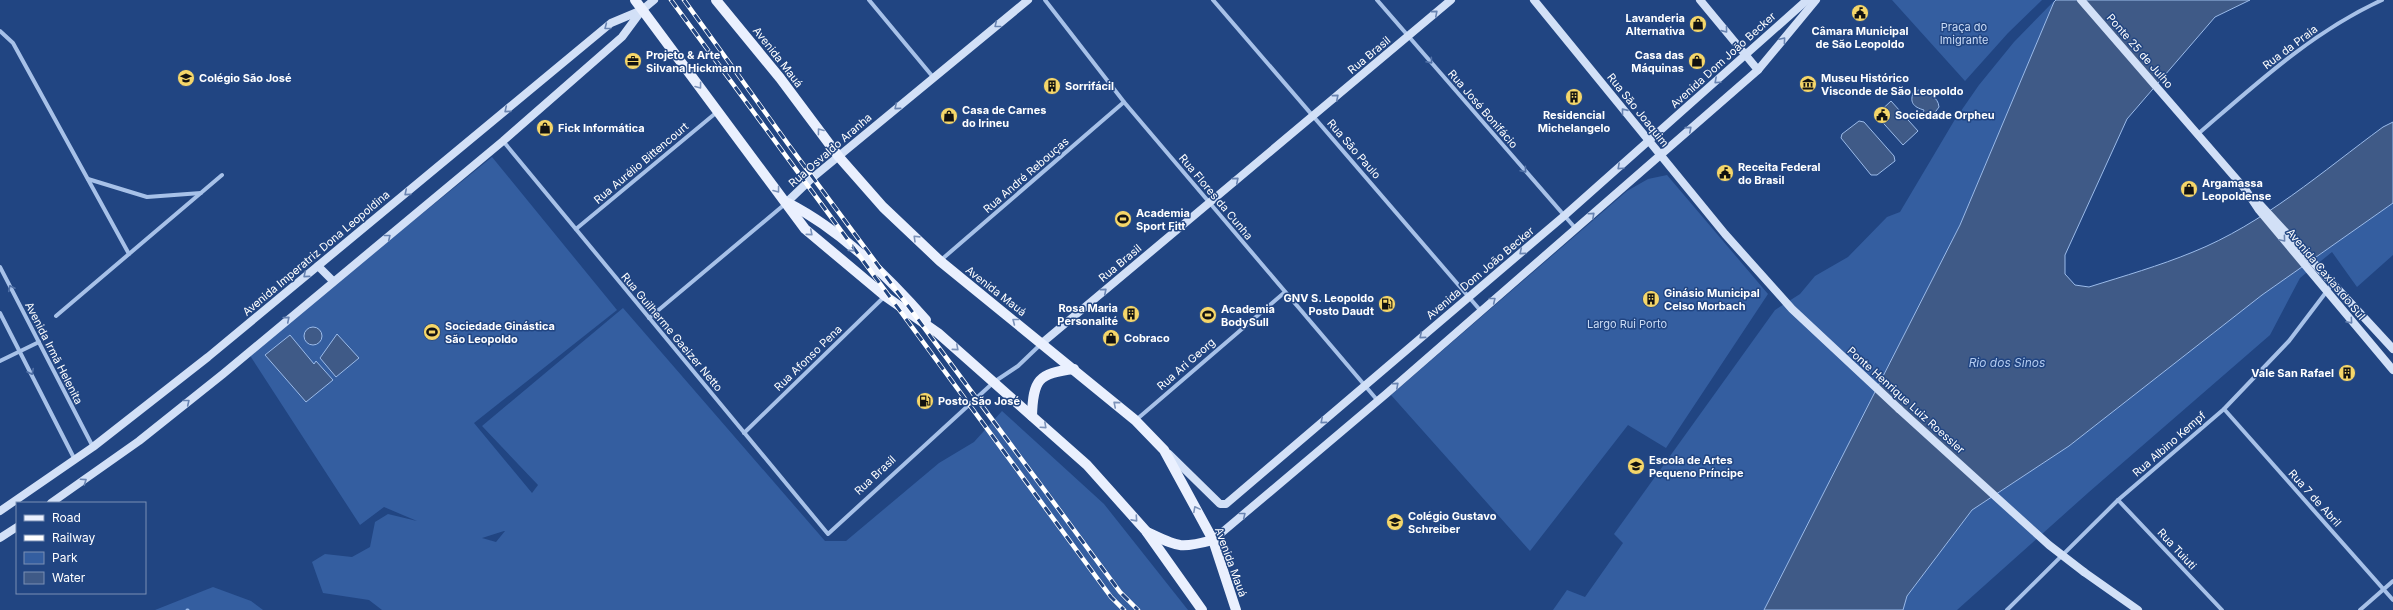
<svg xmlns="http://www.w3.org/2000/svg" width="2393" height="610" viewBox="0 0 2393 610" font-family="Inter,sans-serif">
  <style>
    .green { fill: #345ea0; fill-rule: evenodd }
    .water { fill: #3f5a87; stroke: #9bbbea }
    .lines { fill: none; stroke-linecap: round; stroke-linejoin: round }
    .stream { stroke: #9bbbea; stroke-width: 3 }
    .street { stroke: #a7c1e8; stroke-width: 4 }
    .secondary { stroke: #d2e0f7; stroke-width: 8 }
    .primary { stroke: #eaf0fe; stroke-width: 10 }
    .rail-casing { stroke: #fff; stroke-width: 4.5 }
    .rail { stroke: #214582; stroke-width: 3; stroke-dasharray: 9; stroke-linecap: butt }
    .secondary-bridge { stroke: #d2e0f7; stroke-width: 8 }
    .oneway { stroke: #6883b1 }
    .oneway2 { stroke: #5070a6 }
    .oneway3 { stroke: #7b92ba }
    .labels { text-anchor: middle; stroke-width: 3; stroke-linejoin: round; paint-order: stroke }
    .poi-label { font-size: 11px; font-weight: bold; fill: #fff; stroke: #214582; text-anchor: start }
    .park-label { font-size: 11px; fill: #cbdcf6; stroke: #214582 }
    .street-label { font-size: 11px; fill: #fff; stroke: #214582 }
    .water-label { font-size: 12px; font-style: italic; fill: #b3cbf0; stroke: #214582 }
  </style>
  <rect width="100%" height="100%" fill="#214582"/>
  <g class="green">
    <path d="M1892 0H2042L2008 33 1965 81Z"/>
    <path d="M2055 0 1960 225 1764 610H1553L1567 590 1585 597 1623 543 1614 534 1775 310 1800 294 1815 276 1848 257 1887 217 1900 212 1954 121 1979 85 2014 42Z"/>
    <path d="M492 157 617 310 474 423 532 493 538 485 482 426 623 308 825 541H846L939 463 974 442 1002 411 1104 504 1188 610H382L369 600 323 593 312 562 325 554 352 557 370 547 375 522 388 514 417 521 384 507 360 525 249 354ZM505 531 496 542 482 538 504 531Z"/>
    <path d="M1667 175 1768 294 1666 448 1628 425 1530 551 1391 395 1627 191 1648 179Z"/>
    <path d="M2393 203V255L2357 287 2332 252 2300 278 2270 335 2089 492 1957 610H1903L1907 596 1972 510 2069 446 2262 295Z"/>
    <path d="M213 587 251 601 263 610H155Z"/>
  </g>
  <g class="water">
    <path d="M2056 0H2250L2215 17 2127 119 2065 255V274L2075 285 2089 287C2124 276 2159 266 2193 252 2263 224 2323 171 2383 127L2393 122V203L2262 295 2069 446 1972 510 1907 596 1903 610H1764L1960 225 2054 2Z"/>
    <path d="M1919 90C1928 94 1938 96 1939 107L1933 115H1922L1924 110C1913 107 1909 102 1914 91Z"/>
    <path d="M1891 101 1918 131 1903 145 1876 115Z"/>
    <path d="M1859 121 1864 122 1894 156 1895 161 1877 175H1871L1841 138 1842 134Z"/>
    <circle cx="313" cy="336" r="9"/>
    <path d="M337 334 359 358 336 377 320 358Z"/>
    <path d="M290 335 314 364 316 361 333 380 306 402 265 355Z"/>
  </g>
  <g class="lines">
    <path class="stream" d="M187 610H188"/>
    <g class="street">
      <path d="M869 0 933 77"/>
      <path d="M1045 0 1124 102 1378 401"/>
      <path d="M1213 0 1480 310"/>
      <path d="M1377 0 1576 229"/>
      <path d="M0 31 13 43 129 254"/>
      <path d="M2198 134C2256 84 2312 32 2382 0"/>
      <path d="M503 141 828 534 994 382 1018 366 1041 344"/>
      <path d="M88 179 147 197 201 193"/>
      <path d="M576 229 717 112"/>
      <path d="M941 260 1124 102"/>
      <path d="M0 267 93 447"/>
      <path d="M0 313 75 460"/>
      <path d="M56 316 222 175"/>
      <path d="M649 318 785 204"/>
      <path d="M0 361 39 342"/>
      <path d="M2224 409 2393 600"/>
      <path d="M1136 420 1285 292"/>
      <path d="M744 433 884 297"/>
      <path d="M2118 500 2222 610"/>
      <path d="M2007 610 2118 500 2224 409 2289 341 2333 283"/>
      <path d="M2360 610 2393 581"/>
    </g>
    <g class="secondary">
      <path d="M1534 0 1725 234 1792 309 1899 409"/>
      <path d="M1700 0 1758 70"/>
      <path d="M2081 0 2245 189 2259 210 2393 370"/>
      <path d="M2254 198 2393 349"/>
      <path d="M787 202 811 179 1028 0"/>
      <path d="M318 266 333 281"/>
      <path d="M1042 343 1451 0"/>
      <path d="M1169 454 1220 504H1226L1564 216 1807 0"/>
      <path d="M51 503 139 441 223 374 503 141 622 37 642 10 654 0"/>
      <path d="M0 511 93 447 208 357 611 23 642 10"/>
      <path d="M0 538 17 527"/>
      <path d="M1213 540 1386 394 1758 70 1816 0"/>
      <path d="M2084 572 2138 610"/>
    </g>
    <g class="primary">
      <path d="M635 0 805 229 885 296 938 333 1087 465 1146 531 1202 610"/>
      <path d="M716 0 780 78 839 157 883 207 940 261 1135 420 1164 450 1213 540 1236 610"/>
      <path d="M788 203C841 230 887 276 926 320"/>
      <path d="M1032 416C1033 380 1038 373 1074 369"/>
      <path d="M1147 532C1179 547 1179 549 1213 540"/>
    </g>
    <g class="rail-casing">
      <g id="rail">
        <path d="M671 0 1111 597 1124 610"/>
        <path d="M684 0 788 144 1120 592 1138 610"/>
      </g>
    </g>
    <use href="#rail" class="rail"/>
    <path class="secondary-bridge" d="M1899 409 2049 545 2084 572"/>
  </g>
  <defs><path id="oneway-chevron" d="M-2-3.5L2.5 0L-2 3.5" fill="none" stroke-width="1.6" stroke-linecap="round" stroke-linejoin="round"/></defs>
  <g class="oneway">
    <use href="#oneway-chevron" transform="translate(1435 13) rotate(-41)"/>
    <use href="#oneway-chevron" transform="translate(997 25) rotate(141)"/>
    <use href="#oneway-chevron" transform="translate(607 27) rotate(142)"/>
    <use href="#oneway-chevron" transform="translate(1725 30) rotate(51)"/>
    <use href="#oneway-chevron" transform="translate(1783 40) rotate(-50)"/>
    <use href="#oneway-chevron" transform="translate(1717 81) rotate(138)"/>
    <use href="#oneway-chevron" transform="translate(1336 97) rotate(-40)"/>
    <use href="#oneway-chevron" transform="translate(897 107) rotate(140)"/>
    <use href="#oneway-chevron" transform="translate(507 110) rotate(140)"/>
    <use href="#oneway-chevron" transform="translate(1624 111) rotate(-129)"/>
    <use href="#oneway-chevron" transform="translate(1689 129) rotate(-41)"/>
    <use href="#oneway-chevron" transform="translate(1620 167) rotate(138)"/>
    <use href="#oneway-chevron" transform="translate(1236 180) rotate(-40)"/>
    <use href="#oneway-chevron" transform="translate(407 193) rotate(140)"/>
    <use href="#oneway-chevron" transform="translate(1592 215) rotate(-42)"/>
    <use href="#oneway-chevron" transform="translate(388 237) rotate(-39)"/>
    <use href="#oneway-chevron" transform="translate(2283 239) rotate(50)"/>
    <use href="#oneway-chevron" transform="translate(1522 252) rotate(140)"/>
    <use href="#oneway-chevron" transform="translate(306 275) rotate(140)"/>
    <use href="#oneway-chevron" transform="translate(1104 291) rotate(-40)"/>
    <use href="#oneway-chevron" transform="translate(1493 300) rotate(-39)"/>
    <use href="#oneway-chevron" transform="translate(287 319) rotate(-40)"/>
    <use href="#oneway-chevron" transform="translate(2350 321) rotate(49)"/>
    <use href="#oneway-chevron" transform="translate(1422 336) rotate(140)"/>
    <use href="#oneway-chevron" transform="translate(1396 385) rotate(-42)"/>
    <use href="#oneway-chevron" transform="translate(187 402) rotate(-39)"/>
    <use href="#oneway-chevron" transform="translate(1323 421) rotate(140)"/>
    <use href="#oneway-chevron" transform="translate(84 481) rotate(-34)"/>
    <use href="#oneway-chevron" transform="translate(1243 515) rotate(-39)"/>
  </g>
  <g class="oneway2">
    <use href="#oneway-chevron" transform="translate(1430 61) rotate(49)"/>
    <use href="#oneway-chevron" transform="translate(1524 170) rotate(49)"/>
    <use href="#oneway-chevron" transform="translate(11 288) rotate(-117)"/>
    <use href="#oneway-chevron" transform="translate(31 372) rotate(63)"/>
  </g>
  <g class="oneway3">
    <use href="#oneway-chevron" transform="translate(699 86) rotate(53)"/>
    <use href="#oneway-chevron" transform="translate(820 131) rotate(-127)"/>
    <use href="#oneway-chevron" transform="translate(777 190) rotate(53)"/>
    <use href="#oneway-chevron" transform="translate(810 233) rotate(41)"/>
    <use href="#oneway-chevron" transform="translate(916 238) rotate(-136)"/>
    <use href="#oneway-chevron" transform="translate(852 249) rotate(41)"/>
    <use href="#oneway-chevron" transform="translate(1015 321) rotate(-142)"/>
    <use href="#oneway-chevron" transform="translate(956 348) rotate(41)"/>
    <use href="#oneway-chevron" transform="translate(1116 404) rotate(-140)"/>
    <use href="#oneway-chevron" transform="translate(1044 426) rotate(42)"/>
    <use href="#oneway-chevron" transform="translate(1196 509) rotate(-118)"/>
    <use href="#oneway-chevron" transform="translate(1135 519) rotate(48)"/>
  </g>
  <defs>
    <g id="civic-disc" transform="scale(0.9)"><circle r="9.5" fill="#f5d669" stroke="#214582"/><path d="M-.6-6.5H3V-4.5H.6V-3L4-1V1h2V6H-6V1h2V-1L-.6-3ZM-1.2 2.5V6h2.4V2.5Z" fill="#111"/></g>
    <g id="shop-disc" transform="scale(0.9)"><circle r="9.5" fill="#f5d669" stroke="#214582"/><path d="M-5-2.5h2.3a2.7 3.5 0 0 1 5.4 0H5L5.5 6h-11ZM-1.5-2.5h3a1.5 2.3 0 0 0-3 0Z" fill="#111"/></g>
    <g id="office-disc" transform="scale(0.9)"><circle r="9.5" fill="#f5d669" stroke="#214582"/><path d="M-6-3h4V-5.5h4V-3h4V5H-6ZM-1-4.5V-3h2v-1.5ZM-6 0V1H6V0Z" fill="#111"/></g>
    <g id="school-disc" transform="scale(0.9)"><circle r="9.5" fill="#f5d669" stroke="#214582"/><path d="M0-5L7-2L0 1L-7-2ZM-4 1L0 2.5L4 1V4Q0 6-4 4Z" fill="#111"/></g>
    <g id="museum-disc" transform="scale(0.9)"><circle r="9.5" fill="#f5d669" stroke="#214582"/><path d="M0-6L6-3V-2H-6V-3ZM-5-1h2V3h-2ZM-1-1h2V3h-2ZM3-1h2V3H3ZM-6 4H6V6H-6Z" fill="#111"/></g>
    <g id="building-disc" transform="scale(0.9)"><circle r="9.5" fill="#f5d669" stroke="#214582"/><path d="M-4-6H4V6H1V3H-1V6H-4ZM-2.5-4.3h1.7v1.8h-1.7ZM.8-4.3h1.7v1.8H.8ZM-2.5-1h1.7V.8h-1.7ZM.8-1h1.7V.8H.8Z" fill="#111"/></g>
    <g id="stadium-disc" transform="scale(0.9)"><circle r="9.5" fill="#f5d669" stroke="#214582"/><path d="M0-5a6.5 5 0 1 0 0 10a6.5 5 0 1 0 0-10ZM-3.5-1.8h7v3.6h-7Z" fill="#111"/></g>
    <g id="fuel-disc" transform="scale(0.9)"><circle r="9.5" fill="#f5d669" stroke="#214582"/><path d="M-5.5-6h7V0h2V4h1.3V-2.5L3-4.5l.8-.8L6-3V5H2.5V1h-1V6h-7ZM-4.2-4.7v3.2H.2V-4.7Z" fill="#111"/></g>
  </defs>
  <g fill-rule="evenodd">
    <use href="#civic-disc" x="1860" y="13"/>
    <use href="#shop-disc" x="1698" y="24"/>
    <use href="#office-disc" x="633" y="61"/>
    <use href="#shop-disc" x="1697" y="61"/>
    <use href="#school-disc" x="186" y="78"/>
    <use href="#museum-disc" x="1808" y="84"/>
    <use href="#building-disc" x="1052" y="86"/>
    <use href="#building-disc" x="1574" y="97"/>
    <use href="#civic-disc" x="1882" y="115"/>
    <use href="#shop-disc" x="949" y="116"/>
    <use href="#shop-disc" x="545" y="128"/>
    <use href="#civic-disc" x="1725" y="173"/>
    <use href="#shop-disc" x="2189" y="189"/>
    <use href="#stadium-disc" x="1123" y="219"/>
    <use href="#building-disc" x="1651" y="299"/>
    <use href="#fuel-disc" x="1387" y="304"/>
    <use href="#building-disc" x="1131" y="314"/>
    <use href="#stadium-disc" x="1208" y="315"/>
    <use href="#stadium-disc" x="432" y="332"/>
    <use href="#shop-disc" x="1111" y="338"/>
    <use href="#building-disc" x="2347" y="373"/>
    <use href="#fuel-disc" x="925" y="401"/>
    <use href="#school-disc" x="1636" y="466"/>
    <use href="#school-disc" x="1395" y="522"/>
  </g>
  <g class="labels">
    <g class="poi-label">
      <text x="1685" y="22" text-anchor="end">Lavanderia<tspan x="1685" dy="13">Alternativa</tspan></text>
      <text x="1860" y="35" text-anchor="middle">Câmara Municipal<tspan x="1860" dy="13">de São Leopoldo</tspan></text>
      <text x="646" y="59">Projeto &amp; Arte<tspan x="646" dy="13">Silvana Hickmann</tspan></text>
      <text x="1684" y="59" text-anchor="end">Casa das<tspan x="1684" dy="13">Máquinas</tspan></text>
      <text x="199" y="82">Colégio São José</text>
      <text x="1821" y="82">Museu Histórico<tspan x="1821" dy="13">Visconde de São Leopoldo</tspan></text>
      <text x="1065" y="90">Sorrifácil</text>
      <text x="962" y="114">Casa de Carnes<tspan x="962" dy="13">do Irineu</tspan></text>
      <text x="1574" y="119" text-anchor="middle">Residencial<tspan x="1574" dy="13">Michelangelo</tspan></text>
      <text x="1895" y="119">Sociedade Orpheu</text>
      <text x="558" y="132">Fick Informática</text>
      <text x="1738" y="171">Receita Federal<tspan x="1738" dy="13">do Brasil</tspan></text>
      <text x="2202" y="187">Argamassa<tspan x="2202" dy="13">Leopoldense</tspan></text>
      <text x="1136" y="217">Academia<tspan x="1136" dy="13">Sport Fitt</tspan></text>
      <text x="1664" y="297">Ginásio Municipal<tspan x="1664" dy="13">Celso Morbach</tspan></text>
      <text x="1374" y="302" text-anchor="end">GNV S. Leopoldo<tspan x="1374" dy="13">Posto Daudt</tspan></text>
      <text x="1118" y="312" text-anchor="end">Rosa Maria<tspan x="1118" dy="13">Personalité</tspan></text>
      <text x="1221" y="313">Academia<tspan x="1221" dy="13">BodySull</tspan></text>
      <text x="445" y="330">Sociedade Ginástica<tspan x="445" dy="13">São Leopoldo</tspan></text>
      <text x="1124" y="342">Cobraco</text>
      <text x="2334" y="377" text-anchor="end">Vale San Rafael</text>
      <text x="938" y="405">Posto São José</text>
      <text x="1649" y="464">Escola de Artes<tspan x="1649" dy="13">Pequeno Príncipe</tspan></text>
      <text x="1408" y="520">Colégio Gustavo<tspan x="1408" dy="13">Schreiber</tspan></text>
    </g>
    <g class="park-label">
      <text x="1964" y="31">Praça do<tspan x="1964" dy="13">Imigrante</tspan></text>
      <text x="1627" y="328">Largo Rui Porto</text>
    </g>
    <g class="street-label">
      <text transform="translate(2290 47) rotate(-37)" y="4">Rua da Praia</text>
      <text transform="translate(2140 51) rotate(49)" y="4">Ponte 25 de Julho</text>
      <text transform="translate(1369 55) rotate(-40)" y="4">Rua Brasil</text>
      <text transform="translate(778 57) rotate(52)" y="4">Avenida Mauá</text>
      <text transform="translate(1723 60) rotate(-42)" y="4">Avenida Dom João Becker</text>
      <text transform="translate(1483 109) rotate(49)" y="4">Rua José Bonifácio</text>
      <text transform="translate(1638 110) rotate(51)" y="4">Rua São Joaquim</text>
      <text transform="translate(1354 149) rotate(49)" y="4">Rua São Paulo</text>
      <text transform="translate(830 150) rotate(-41)" y="4">Rua Osvaldo Aranha</text>
      <text transform="translate(641 163) rotate(-40)" y="4">Rua Aurélio Bittencourt</text>
      <text transform="translate(1026 175) rotate(-41)" y="4">Rua André Rebouças</text>
      <text transform="translate(1216 197) rotate(50)" y="4">Rua Flores da Cunha</text>
      <text transform="translate(316 253) rotate(-40)" y="4">Avenida Imperatriz Dona Leopoldina</text>
      <text transform="translate(1120 263) rotate(-40)" y="4">Rua Brasil</text>
      <text transform="translate(1480 273) rotate(-40)" y="4">Avenida Dom João Becker</text>
      <text transform="translate(2326 274) rotate(50)" y="4">Avenida Caxias do Sul</text>
      <text transform="translate(996 291) rotate(38)" y="4">Avenida Mauá</text>
      <text transform="translate(672 332) rotate(50)" y="4">Rua Guilherme Gaeizer Netto</text>
      <text transform="translate(54 353) rotate(63)" y="4">Avenida Irmã Helenita</text>
      <text transform="translate(808 358) rotate(-44)" y="4">Rua Afonso Pena</text>
      <text transform="translate(1186 364) rotate(-41)" y="4">Rua Ari Georg</text>
      <text transform="translate(1906 400) rotate(42)" y="4">Ponte Henrique Luiz Roessler</text>
      <text transform="translate(2169 444) rotate(-41)" y="4">Rua Albino Kempf</text>
      <text transform="translate(875 475) rotate(-43)" y="4">Rua Brasil</text>
      <text transform="translate(2315 498) rotate(48)" y="4">Rua 7 de Abril</text>
      <text transform="translate(2177 549) rotate(47)" y="4">Rua Tuiuti</text>
      <text transform="translate(1231 562) rotate(70)" y="4">Avenida Mauá</text>
    </g>
    <g class="water-label">
      <text x="2007" y="367">Rio dos Sinos</text>
    </g>
  </g>
  <rect x="16" y="502" width="130" height="92" fill="#214582" stroke="#7a8fb4"/>
  <rect x="24" y="515" width="20" height="6" fill="#eaf0fe" stroke="#7a8fb4"/>
  <text x="52" y="522" font-size="12" fill="#ffffff">Road</text>
  <rect x="24" y="535" width="20" height="6" fill="#ffffff" stroke="#7a8fb4"/>
  <text x="52" y="542" font-size="12" fill="#ffffff">Railway</text>
  <rect x="24" y="552" width="20" height="12" fill="#345ea0" stroke="#7a8fb4"/>
  <text x="52" y="562" font-size="12" fill="#ffffff">Park</text>
  <rect x="24" y="572" width="20" height="12" fill="#3f5a87" stroke="#7a8fb4"/>
  <text x="52" y="582" font-size="12" fill="#ffffff">Water</text>
</svg>
